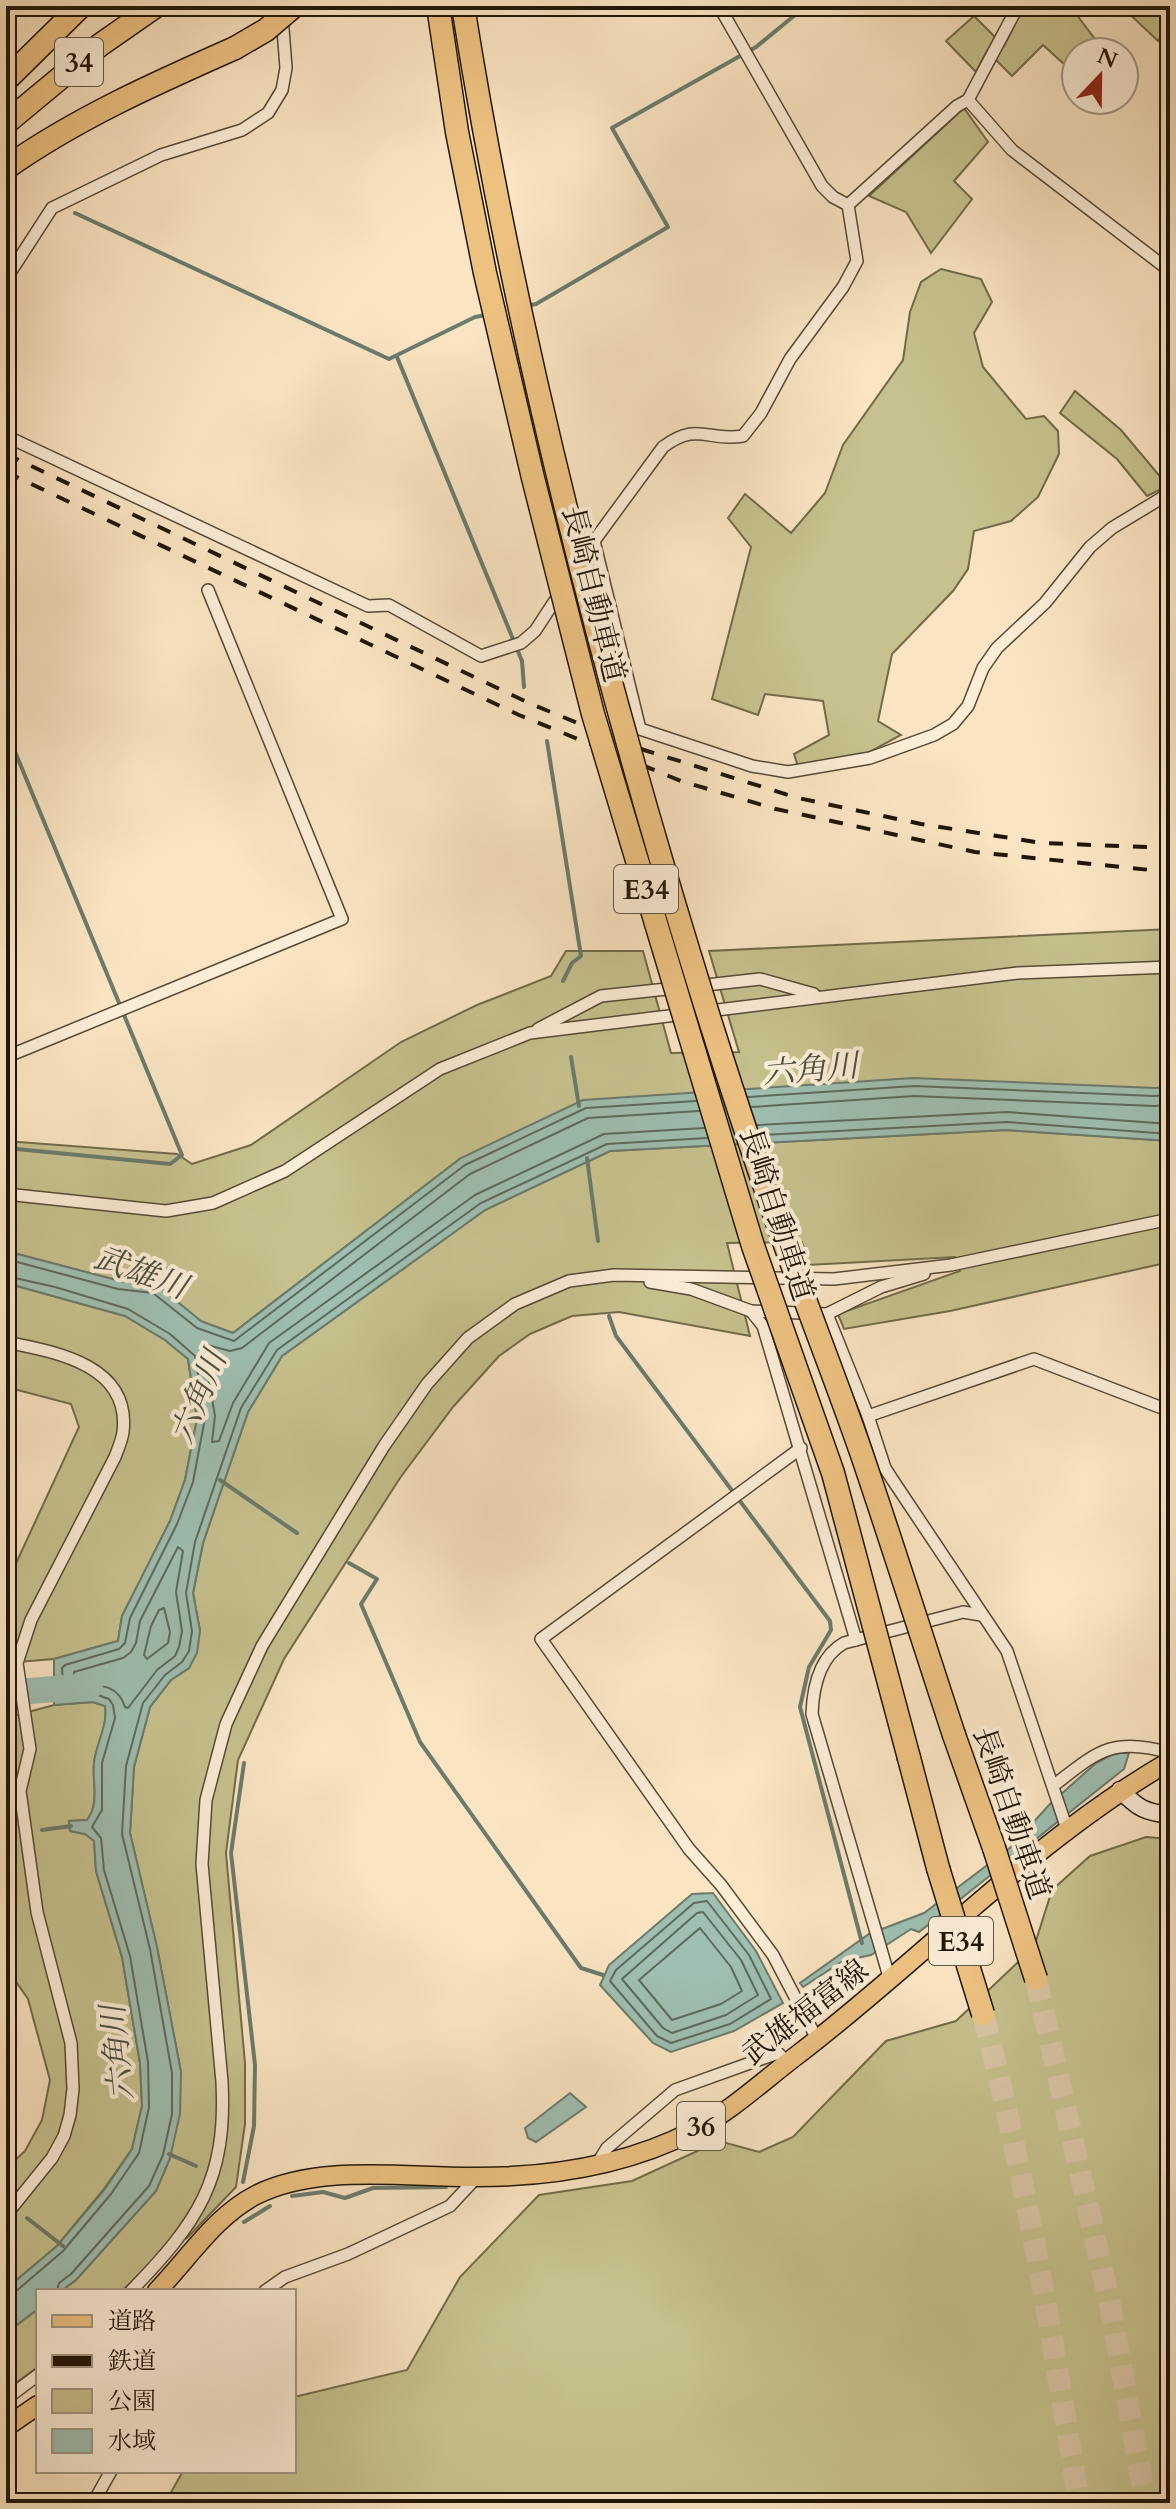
<svg xmlns="http://www.w3.org/2000/svg" width="1176" height="2509" viewBox="0 0 1176 2509" font-family="Cardo,'Noto Serif JP',serif">
  <style>
    .green { fill: #c6c18e; stroke: #726b4a; stroke-width: 2 }
    .water { fill: #9ebfb1; stroke: #6b7b6d; stroke-width: 2 }
    .lines { fill: none; stroke-linecap: round; stroke-linejoin: round }
    .shore { stroke: #5e6a5c; stroke-width: 2 }
    .stream { stroke: #6b7b6d; stroke-width: 4 }
    .river { stroke: #9ebfb1; stroke-width: 26 }
    .highway-tunnel { stroke: #d9c5a6; stroke-width: 22; stroke-dasharray: 22 11; stroke-linecap: butt }
    .street-casing { stroke: #564936; stroke-width: 14 }
    .secondary-casing { stroke: #1f1507; stroke-width: 19 }
    .primary-casing { stroke: #1f1507; stroke-width: 21 }
    .highway-casing { stroke: #1f1507; stroke-width: 25 }
    .street { stroke: #fcedd7; stroke-width: 11 }
    .secondary { stroke: #fcedd7; stroke-width: 16 }
    .primary { stroke: #edc281; stroke-width: 18 }
    .highway { stroke: #edc281; stroke-width: 22 }
    .rail { stroke: #1f1507; stroke-width: 4; stroke-dasharray: 14 14; stroke-linecap: butt }
    .highway-bridge-casing { stroke: #1f1507; stroke-width: 25; stroke-linecap: butt }
    .highway-bridge { stroke: #edc281; stroke-width: 22 }
    .labels { text-anchor: middle; stroke-width: 8; stroke-linejoin: round; paint-order: stroke }
    .shield { fill: #fcedd7; stroke: #615645; stroke-width: 2 }
    .shield-label { font-size: 28px; font-weight: bold; fill: #1f1507 }
    .street-label { font-size: 30px; fill: #1f1507; stroke: #fcedd7 }
    .water-label { font-size: 32px; font-style: italic; fill: #4b5042; stroke: #fcedd7 }
  </style>
  <rect width="100%" height="100%" fill="#fae4c2"/>
  <filter id="stains"><feTurbulence type="fractalNoise" baseFrequency=".0025" numOctaves="4"/><feColorMatrix values="0 0 0 0 .2 0 0 0 0 .09 0 0 0 0 .02 0 0 0 .5 -.17"/></filter>
  <radialGradient id="worn" r=".72"><stop offset=".6" stop-color="#630" stop-opacity="0"/><stop offset="1" stop-color="#630" stop-opacity=".3"/></radialGradient>
  <g class="green">
    <path d="M1024 6H1070L1104 51 1076 52V75L1043 45 1012 76 987 51 976 72 946 41 974 16 1004 46Z"/>
    <path d="M1121 6H1170V23L1158 41Z"/>
    <path d="M964 108 988 142 954 181 972 199 931 253 906 212 869 196Z"/>
    <path d="M941 269 981 279 992 302 974 333 983 367 1026 419 1044 416 1058 431 1059 454 1038 497 1011 521 974 531 968 569 953 591 892 654 878 721 901 735 864 755 798 766 794 754 829 735 823 701 765 694 758 715 712 699 751 547 728 518 745 494 791 533 825 493 843 445 903 360 910 312 921 282Z"/>
    <path d="M1075 391 1121 430 1168 486 1147 496 1117 459 1060 413Z"/>
    <path d="M1170 929V1087L461 1158 233 1333 201 1322 157 1285 120 1281 6 1251V1141L177 1154 192 1164 251 1145 401 1042 477 1005 551 976 566 951H643L671 1053 739 1052 709 951Z"/>
    <path d="M1006 1130 1170 1141V1262L950 1311 844 1329 838 1314 960 1271 955 1257 808 1265 802 1242 727 1243 750 1336 619 1312 572 1316 530 1334 499 1356 453 1407 400 1478 284 1659 238 1760 226 1853 245 2063V2124L236 2187 187 2238 173 2241 122 2291H61L76 2280 156 2191 170 2158 181 2072 157 1948 130 1833 134 1767 150 1707 171 1680 189 1668 200 1631 193 1593 203 1543 248 1412 282 1356 485 1210 610 1151Z"/>
    <path d="M6 1283 125 1316 165 1340 188 1359 197 1419 185 1480 170 1521 122 1616 118 1641 54 1659 6 1663V1585L79 1427 71 1404 6 1387Z"/>
    <path d="M93 1702 105 1706C108 1726 97 1743 94 1763 92 1783 100 1803 87 1820L69 1821 70 1831 85 1834 94 1840 96 1871 122 1957 140 2063 142 2106 132 2149 104 2189 57 2246 6 2289V2169L25 2151 42 2120 50 2080 28 1999 12 1976 6 1948V1718L54 1705Z"/>
    <path d="M1146 1837 1170 1839V2503H165L183 2471H294V2397L407 2370 460 2277 539 2195 632 2181 719 2141 759 2152 793 2137 886 2041 956 2021 1034 1947 1052 1890 1090 1856Z"/>
    <path d="M38 2309V2367L6 2390V2333Z"/>
  </g>
  <g class="water">
    <path d="M913 1078 1155 1088 1170 1087V1141L1006 1130 610 1151 485 1210 282 1356 248 1412 203 1543 193 1593 200 1631 197 1653 189 1668 171 1680 150 1707 134 1767 130 1833 157 1947 181 2072 180 2114 170 2158 156 2191 76 2280 61 2291H38V2309L6 2333V2289L57 2246 105 2189 132 2149 142 2106 140 2063 122 1957 96 1871 94 1841 85 1834 70 1831 69 1821 87 1820C100 1803 92 1783 94 1763 96 1743 108 1726 105 1706L93 1702 54 1705V1659L118 1641 122 1616 170 1521 185 1480 197 1419 188 1359 165 1340 125 1316 6 1283V1251L120 1281 157 1285 201 1321 233 1333 461 1158 583 1100Z"/>
    <path d="M1115 1753H1129L1124 1769 919 1932 911 1929 871 1955 843 1961 803 1987 800 1983 869 1934 924 1913 1011 1847 1049 1805 1096 1763Z"/>
    <path d="M713 1893 756 1951 783 2003 734 2031 671 2052 653 2043 600 1985 609 1965 692 1894Z"/>
    <path d="M570 2093 586 2107 536 2142 528 2138 525 2128Z"/>
  </g>
  <g class="lines">
    <g class="shore">
      <path d="M748 1097 914 1086 1154 1096 1170 1095"/>
      <path d="M752 1107 914 1096 1154 1106 1170 1105"/>
      <path d="M699 1111 588 1118 470 1174 242 1348 230 1351 204 1344 203 1348 215 1416 212 1442 219 1441 233 1403 269 1343 475 1195 604 1134 704 1128"/>
      <path d="M758 1125 1007 1112 1170 1124"/>
      <path d="M761 1135 1007 1122 1170 1134"/>
      <path d="M6 1259 118 1289 153 1293 197 1328 234 1341 465 1165 586 1108 696 1101"/>
      <path d="M6 1276 55 1287 128 1309 170 1334 195 1356 205 1418 193 1482 177 1524 130 1618 125 1643 119 1649 65 1665 62 1668 64 1695 95 1694 109 1699 113 1705 115 1718 102 1763V1810L92 1827 101 1838 104 1870 130 1956 148 2062 149 2107 139 2153 111 2194 63 2251 14 2293 6 2295"/>
      <path d="M178 1547 183 1551 176 1592 182 1631 179 1647 175 1656 157 1670 128 1708 125 1707C117 1681 95 1686 73 1684L74 1672 123 1658 131 1652 136 1643 140 1621Z"/>
      <path d="M164 1608 170 1632 168 1643 147 1659 144 1655 151 1626 159 1610Z"/>
      <path d="M707 1901 749 1955 771 1999 730 2024 671 2043 657 2036 610 1981 616 1970 694 1903Z"/>
      <path d="M703 1912 741 1960 758 1995 726 2015 672 2033 663 2028 622 1979 697 1913Z"/>
      <path d="M700 1928 731 1967 742 1991 721 2004 672 2020 639 1980Z"/>
      <path d="M57 2291 59 2283 71 2274 149 2186 163 2155 172 2114V2073L150 1949 122 1834 126 1766 143 1703 165 1675 182 1662 189 1651 192 1631 186 1593 195 1542 241 1408 277 1350 481 1203 607 1144 707 1138"/>
    </g>
    <g class="stream">
      <path d="M75 213 389 359 475 317 486 315"/>
      <path d="M526 306 536 304 668 227 612 128 756 47 806 6"/>
      <path d="M397 357 522 661 524 687"/>
      <path d="M6 730 182 1155 170 1164 6 1148"/>
      <path d="M547 741 581 956 572 963 563 981"/>
      <path d="M571 1057 579 1106"/>
      <path d="M587 1158 598 1241"/>
      <path d="M609 1316 616 1336 830 1621 831 1630 809 1667 800 1707 862 1943"/>
      <path d="M220 1480 297 1533"/>
      <path d="M349 1563 377 1579 361 1604 420 1742 581 1968 603 1975"/>
      <path d="M42 1830 71 1826"/>
      <path d="M169 2154 196 2166"/>
      <path d="M243 2182 254 2126 255 2065 231 1853 244 1763"/>
      <path d="M292 2196 323 2192 345 2198 373 2188 446 2187"/>
      <path d="M27 2218 63 2246"/>
      <path d="M244 2222 270 2206"/>
    </g>
    <path class="river" d="M6 1693 90 1686"/>
    <g class="highway-tunnel">
      <path d="M1036 1979 1109 2300 1146 2503"/>
      <path d="M983 2014C1025 2176 1053 2338 1079 2503"/>
    </g>
    <g class="street-casing">
      <g id="street">
        <path d="M719 6 822 186 833 197 848 205"/>
        <path d="M968 100 1012 150 1170 271"/>
        <path d="M848 205 957 106 968 100 1018 6"/>
        <path d="M6 279 52 208 161 155 242 130 268 113 282 90 286 68 282 16"/>
        <path d="M6 436 368 606 389 605 481 656 521 643 535 631 594 541 663 447C698 421 707 442 743 436L761 413 790 359 843 287 857 261 848 205"/>
        <path d="M594 541 640 729 752 766 788 772 870 758 934 735 953 724 968 706 983 668 997 648 1045 603 1090 547 1112 528 1170 493"/>
        <path d="M697 986 760 979 814 994"/>
        <path d="M538 1029 601 996 676 988"/>
        <path d="M6 1057 342 919 208 590"/>
        <path d="M6 1194 166 1211 213 1203 285 1171 440 1069 530 1033 1018 973 1170 967"/>
        <path d="M650 1282 691 1289 751 1311 827 1314 881 1287 924 1274"/>
        <path d="M751 1311 763 1326 856 1640"/>
        <path d="M827 1314 868 1416"/>
        <path d="M6 1342C56 1352 131 1365 123 1432 122 1440 118 1449 115 1457L31 1620 17 1663 30 1749 20 1791 37 1912 71 2043 73 2089 70 2115 64 2136 52 2158 6 2215"/>
        <path d="M801 1448 541 1639 689 1849 721 1885 773 1955 817 2039"/>
        <path d="M1053 1786C1097 1752 1112 1736 1170 1753"/>
        <path d="M1067 1829 1007 1651 892 1479 885 1468 868 1416 1034 1359 1170 1411"/>
        <path d="M890 1980 812 1714C813 1687 819 1657 844 1643L963 1612 981 1615"/>
        <path d="M597 2164 607 2148 675 2090 778 2053 787 2062"/>
        <path d="M131 2291C198 2222 227 2180 222 2082L202 1864 206 1800 226 1724 262 1646 384 1446 427 1384 468 1338 515 1304 569 1281 614 1275 834 1279 951 1265 1170 1219"/>
        <path d="M265 2291 285 2277 348 2254 450 2206 477 2177"/>
        <path d="M6 2399 38 2375"/>
        <path d="M93 2503 111 2471"/>
      </g>
    </g>
    <g class="secondary-casing">
      <path id="secondary" d="M1120 1790C1138 1808 1144 1812 1170 1815"/>
    </g>
    <g class="primary-casing">
      <g id="primary">
        <path d="M157 2291C189 2258 215 2216 256 2195 319 2163 409 2178 477 2177 550 2177 627 2165 693 2131 730 2112 763 2081 796 2056 922 1960 1032 1841 1170 1761"/>
        <path d="M6 2427 38 2405"/>
      </g>
    </g>
    <g class="highway-casing">
      <g id="highway">
        <path d="M6 80 81 6"/>
        <path d="M6 123 100 45 156 6"/>
        <path d="M6 168C77 118 156 83 235 48"/>
        <path d="M954 1735 994 1848"/>
        <path d="M909 1758 938 1868"/>
      </g>
    </g>
    <use href="#street" class="street"/>
    <use href="#secondary" class="secondary"/>
    <use href="#primary" class="primary"/>
    <use href="#highway" class="highway"/>
    <g class="rail">
      <path d="M6 454 531 704 644 750 798 798 921 824 1042 843 1170 848"/>
      <path d="M6 472 519 715 681 781 776 809 975 852 1170 872"/>
    </g>
    <g class="highway-bridge-casing">
      <g id="highway-bridge">
        <path d="M438 6 457 132 485 273 533 478 593 714 753 1246 833 1473 909 1758"/>
        <path d="M463 6C514 327 595 645 690 956 719 1051 750 1146 783 1239 808 1310 836 1380 861 1452 893 1546 923 1641 954 1735"/>
        <path d="M235 48 266 30 294 6"/>
        <path d="M994 1848 1036 1979"/>
        <path d="M938 1868 983 2014"/>
      </g>
    </g>
    <use href="#highway-bridge" class="highway-bridge"/>
  </g>
  <g class="labels">
    <g class="shield">
      <rect x="55" y="38" width="48" height="48" rx="6"/>
      <rect x="614" y="865" width="64" height="48" rx="6"/>
      <rect x="929" y="1917" width="64" height="48" rx="6"/>
      <rect x="677" y="2102" width="48" height="48" rx="6"/>
    </g>
    <g class="shield-label">
      <text x="79" y="72">34</text>
      <text x="646" y="899">E34</text>
      <text x="961" y="1951">E34</text>
      <text x="701" y="2136">36</text>
    </g>
    <g class="street-label">
      <text transform="translate(594 594) rotate(76)" y="10">長崎自動車道</text>
      <text transform="translate(777 1214) rotate(72)" y="10">長崎自動車道</text>
      <text transform="translate(1012 1813) rotate(71)" y="10">長崎自動車道</text>
      <text transform="translate(805 2012) rotate(-38)" y="10">武雄福富線</text>
    </g>
    <g class="water-label">
      <text transform="translate(810 1069) rotate(-5)" y="11">六角川</text>
      <text transform="translate(141 1272) rotate(20)" y="11">武雄川</text>
      <text transform="translate(198 1397) rotate(-68)" y="11">六角川</text>
      <text transform="translate(117 2053) rotate(-96)" y="11">六角川</text>
    </g>
  </g>
  <rect width="1176" height="2509" fill="none" stroke="#fae4c2" stroke-width="32"/>
  <rect x="8" y="8" width="1160" height="2493" fill="none" stroke="#1f1507" stroke-width="4"/>
  <rect x="16" y="16" width="1144" height="2477" fill="none" stroke="#1f1507" stroke-width="2"/>
  <rect x="36" y="2289" width="260" height="184" fill="#fcedd7" stroke="#a49784" stroke-width="2"/>
  <rect x="52" y="2315" width="40" height="12" fill="#edc281" stroke="#a49784" stroke-width="2"/>
  <text x="108" y="2329" font-size="24" fill="#1f1507">道路</text>
  <rect x="52" y="2355" width="40" height="12" fill="#1f1507" stroke="#a49784" stroke-width="2"/>
  <text x="108" y="2369" font-size="24" fill="#1f1507">鉄道</text>
  <rect x="52" y="2389" width="40" height="24" fill="#c6c18e" stroke="#a49784" stroke-width="2"/>
  <text x="108" y="2409" font-size="24" fill="#1f1507">公園</text>
  <rect x="52" y="2429" width="40" height="24" fill="#9ebfb1" stroke="#a49784" stroke-width="2"/>
  <text x="108" y="2449" font-size="24" fill="#1f1507">水域</text>
  <g transform="translate(1100 76) rotate(22)"><circle r="38" fill="#fcedd7" stroke="#a49784" stroke-width="2"/>
  <path d="M0-6L14 30L0 20L-14 30Z" fill="#8f2418"/>
  <text y="-12" font-size="22" font-weight="bold" text-anchor="middle" fill="#1f1507">N</text>
  </g>
  <rect width="100%" height="100%" filter="url(#stains)"/>
  <rect width="100%" height="100%" fill="url(#worn)"/>
</svg>
